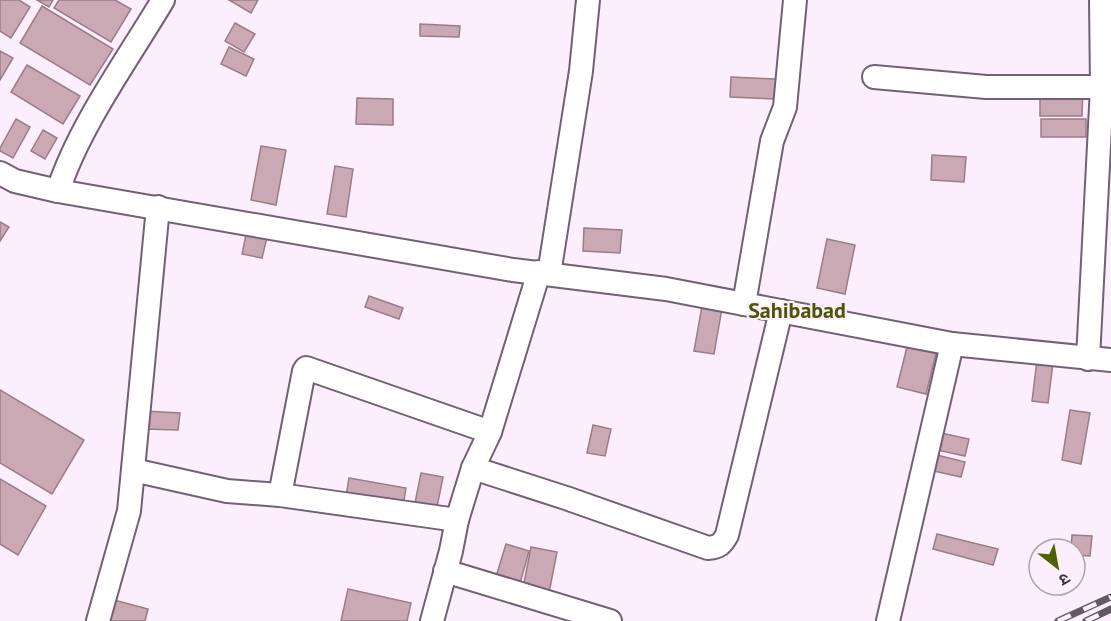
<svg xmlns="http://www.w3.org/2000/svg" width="1111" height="621" viewBox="0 0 1111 621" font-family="'PT Sans','Noto Sans Devanagari',sans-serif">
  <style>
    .building { fill: #caa9b5; stroke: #9b7c87; stroke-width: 1.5 }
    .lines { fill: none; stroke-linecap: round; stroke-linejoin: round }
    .minor-casing { stroke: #746076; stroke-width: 26 }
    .minor { stroke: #fff; stroke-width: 22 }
    .rail-casing { stroke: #635964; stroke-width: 7 }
    .rail { stroke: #fceefd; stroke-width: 4.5; stroke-dasharray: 14; stroke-linecap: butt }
    .labels { text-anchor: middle; stroke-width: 4.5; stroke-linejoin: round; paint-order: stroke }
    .district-label { font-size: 22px; font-weight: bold; fill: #4a5704; stroke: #fceefd }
  </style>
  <rect width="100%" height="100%" fill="#fceefd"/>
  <g class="building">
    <path d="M0 0H19L30 7 11 38 0 31Z"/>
    <path d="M37 0H53L49 7Z"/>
    <path d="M59 0H115L131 9 111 42 54 8Z"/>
    <path d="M229 0H258L251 13Z"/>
    <path d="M42 6 113 49 90 85 20 43Z"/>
    <path d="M235 23 255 34 244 52 225 41Z"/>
    <path d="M420 24 460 26 459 37 420 36Z"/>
    <path d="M229 47 254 59 246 76 221 64Z"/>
    <path d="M0 51 13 58 0 80Z"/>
    <path d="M27 65 80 96 63 124 11 92Z"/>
    <path d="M731 77 776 79 775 99 730 97Z"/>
    <path d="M1040 88H1083L1082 116H1040Z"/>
    <path d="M357 98 393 99V125L356 124Z"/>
    <path d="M16 119 30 127 13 158 0 151V148Z"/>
    <rect x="1041" y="119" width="45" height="18"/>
    <path d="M43 130 57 138 45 159 31 151Z"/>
    <path d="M261 146 286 150 276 205 251 200Z"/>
    <path d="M932 155 966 157 964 182 931 180Z"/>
    <path d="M335 166 353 169 346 217 327 214Z"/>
    <path d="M0 222 9 227 0 241Z"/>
    <path d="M248 225 269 229 262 258 242 254Z"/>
    <path d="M584 228 622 230 620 253 583 251Z"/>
    <path d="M827 239 855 245 845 294 817 288Z"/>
    <path d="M369 296 403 308 399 319 365 307Z"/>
    <path d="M703 300 723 303 714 354 694 351Z"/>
    <path d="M909 339 938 346 926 394 897 387Z"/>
    <path d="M1037 360 1053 363 1048 403 1032 401Z"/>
    <path d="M0 390 84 440 52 494 0 463Z"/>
    <path d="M1070 410 1090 413 1081 464 1062 460Z"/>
    <path d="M144 411 180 413 178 430 143 429Z"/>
    <path d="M593 425 611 429 605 456 587 453Z"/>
    <path d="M941 433 969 439 965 456 937 450Z"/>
    <path d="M933 454 965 462 961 477 929 470Z"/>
    <path d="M421 473 443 477 436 512 414 508Z"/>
    <path d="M349 478 406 488 402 512 345 502Z"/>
    <path d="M0 479 46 506 18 555 0 544Z"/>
    <path d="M937 534 998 549 993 565 933 549Z"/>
    <path d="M1072 535 1092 536 1090 556 1075 555V549H1071Z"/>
    <path d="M506 544 529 551 519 587 495 580Z"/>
    <path d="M531 547 557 552 548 598 522 593Z"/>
    <path d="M348 589 411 603 407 621H341Z"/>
    <path d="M114 600 148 609 145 621H108Z"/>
  </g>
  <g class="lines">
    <g class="minor-casing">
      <g id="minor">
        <path d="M874 77 986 87H1102"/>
        <path d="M0 173 15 181 58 191 513 270 666 289 952 344 1111 360"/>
        <path d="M58 191C79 126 128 59 163 0"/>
        <path d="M549 274 581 71 588 0"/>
        <path d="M744 304 772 141 785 107 795 0"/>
        <path d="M1088 359 1102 87 1101 0"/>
        <path d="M473 468 566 498 708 548C719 547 722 544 727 535L781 311"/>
        <path d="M133 470 227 491 280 495 457 520"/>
        <path d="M280 495 304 371 306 368 490 432"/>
        <path d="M445 571 610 621"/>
        <path d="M98 621 129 511 158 207"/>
        <path d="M432 621 451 551 457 520 473 468 490 432 539 272"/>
        <path d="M888 621 952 344"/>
      </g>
    </g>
    <use href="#minor" class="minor"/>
    <g class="rail-casing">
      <g id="rail">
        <path d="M1058 621 1111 597"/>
        <path d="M1086 621 1111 609"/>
      </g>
    </g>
    <use href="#rail" class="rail"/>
  </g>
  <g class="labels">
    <g class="district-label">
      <text x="797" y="318">Sahibabad</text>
    </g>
  </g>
  <g transform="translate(1057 567) rotate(149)"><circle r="28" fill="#fceefd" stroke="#afa3b0" stroke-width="1.5"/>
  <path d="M0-4.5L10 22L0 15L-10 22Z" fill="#516002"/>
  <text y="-9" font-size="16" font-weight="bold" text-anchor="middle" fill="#3b323c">उ</text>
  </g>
</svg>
